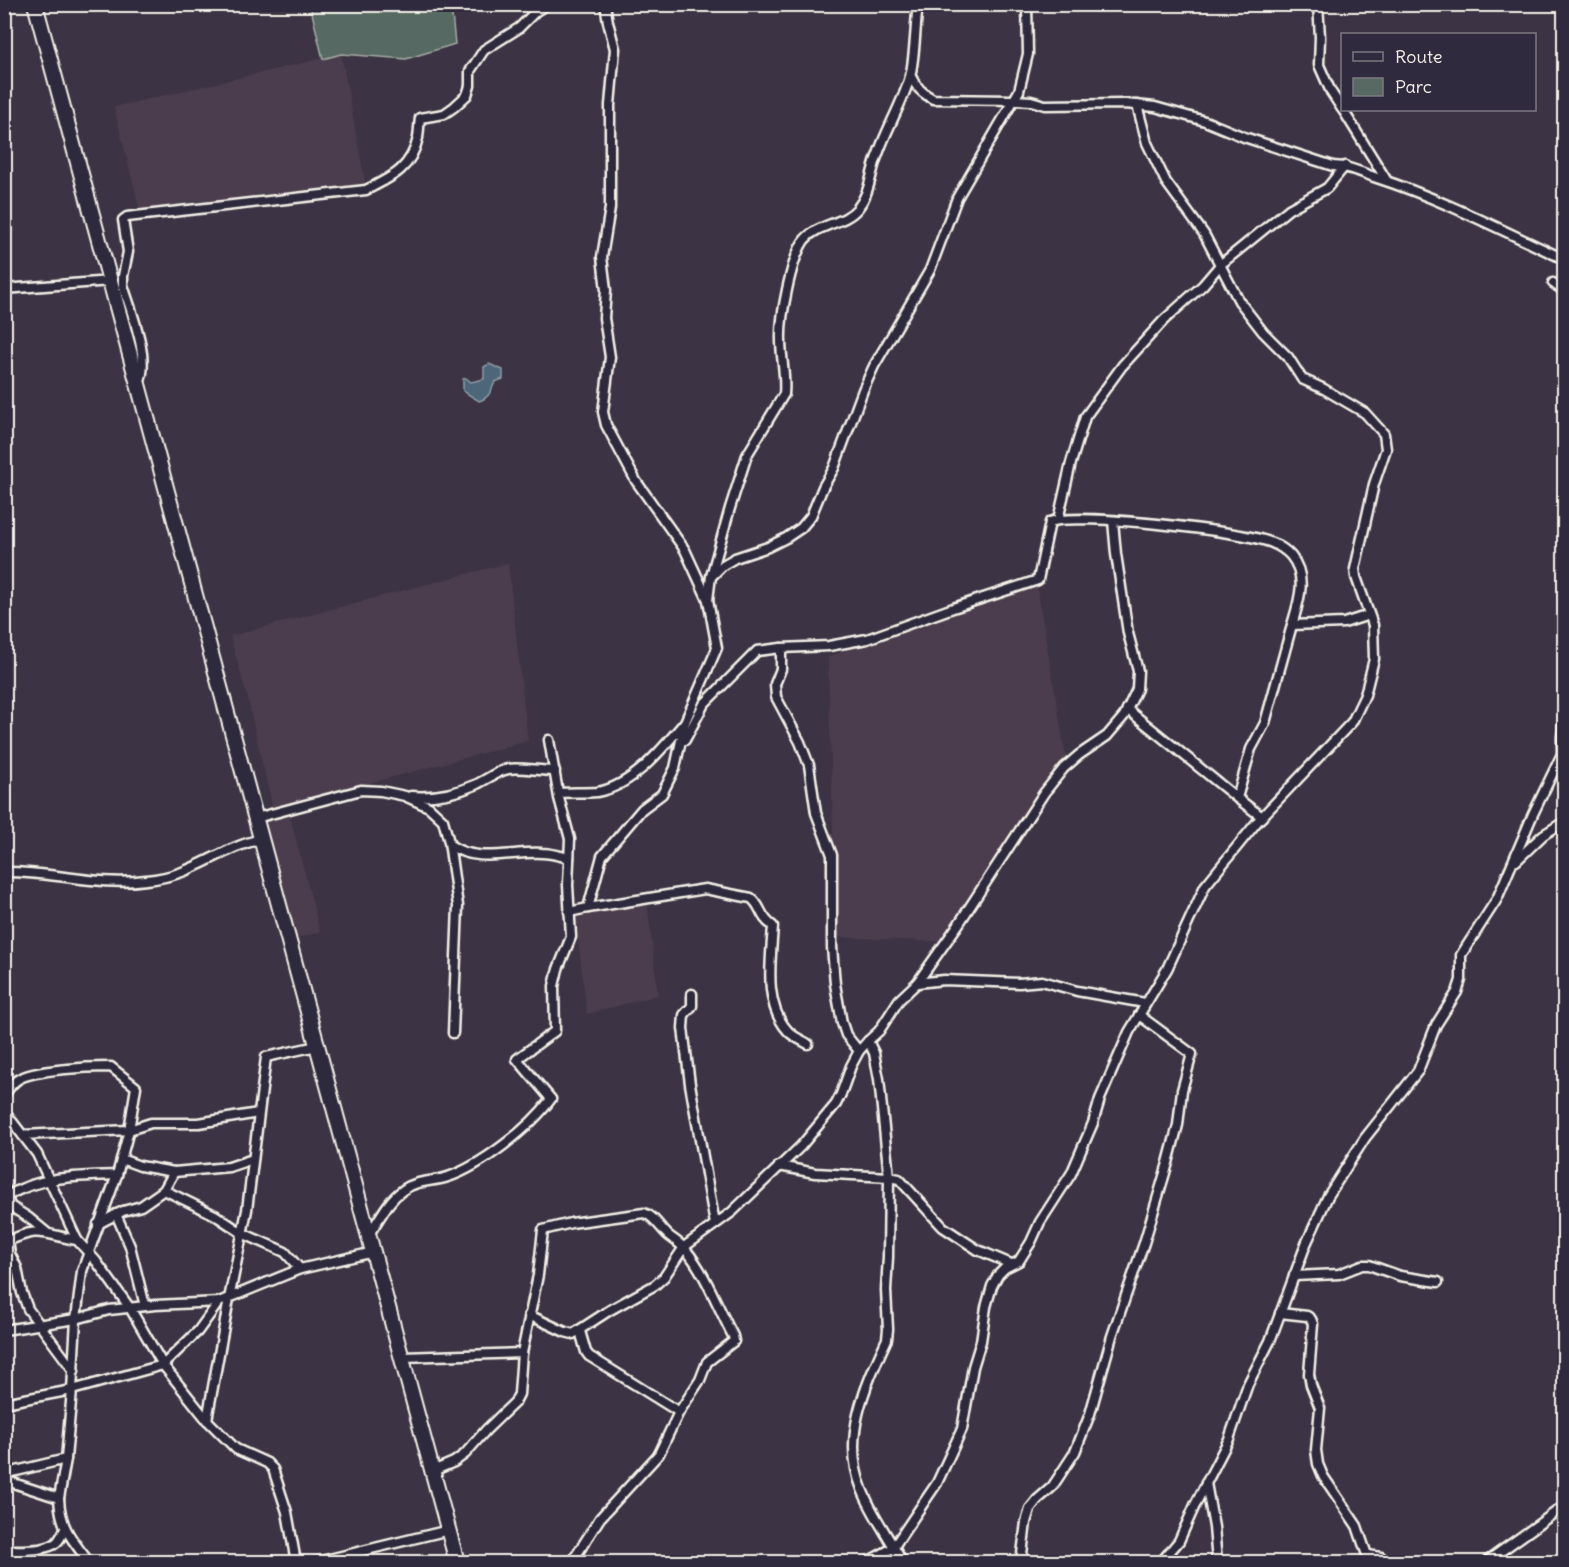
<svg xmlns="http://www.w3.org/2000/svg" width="1569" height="1567" viewBox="0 0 1569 1567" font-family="Delius,sans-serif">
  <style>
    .built { fill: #4b3e4d }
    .green { fill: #576962; stroke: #a6ada5; stroke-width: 1.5 }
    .water { fill: #4e6679; stroke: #909ea5; stroke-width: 1.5 }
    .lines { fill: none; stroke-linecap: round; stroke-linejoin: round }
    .minor-casing { stroke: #f4f1e8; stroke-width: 13 }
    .primary-casing { stroke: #f4f1e8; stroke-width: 18 }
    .minor { stroke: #2f2a3d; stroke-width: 8 }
    .primary { stroke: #2f2a3d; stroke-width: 14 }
  </style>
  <rect width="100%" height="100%" fill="#3c3344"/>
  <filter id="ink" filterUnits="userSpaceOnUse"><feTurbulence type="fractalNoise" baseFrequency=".0167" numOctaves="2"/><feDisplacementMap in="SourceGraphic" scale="12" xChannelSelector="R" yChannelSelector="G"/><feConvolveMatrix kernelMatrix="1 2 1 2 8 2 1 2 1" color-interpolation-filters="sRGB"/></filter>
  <g filter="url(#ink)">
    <g class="built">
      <path d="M341 54 366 187 140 211 114 107Z"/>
      <path d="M508 563 528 741 273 809 247 696 230 636Z"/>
      <path d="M1036 582 1066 757 941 942 836 937 828 657Z"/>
      <path d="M288 809 320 932 288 940 256 818Z"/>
      <path d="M647 900 658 995 587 1014 575 914Z"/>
    </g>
    <path class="green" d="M310 5H451L455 44 406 59 341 54 323 59Z"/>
    <path class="water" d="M489 364 503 370V379L495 382C491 391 489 398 479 401L463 391V379L466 378 471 382 484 379V367Z"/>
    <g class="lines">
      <g class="minor-casing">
        <g id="minor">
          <path d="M605 4 608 22 615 49 610 105V208L602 257 606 290 604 318 610 357 603 412 606 425 636 481 685 550 708 600"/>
          <path d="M1318 4 1320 37 1319 65 1331 92 1342 109"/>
          <path d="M910 75C916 87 922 93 933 99L1014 100 1031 101 1045 105 1125 104 1155 107 1205 121 1244 137 1333 166C1349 166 1362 173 1377 178 1442 199 1503 231 1564 259"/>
          <path d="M1343 110 1387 181"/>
          <path d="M1553 283 1564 291"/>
          <path d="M4 289 111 281"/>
          <path d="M139 383C151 359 131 311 123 285V276L128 252 123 220 127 217 366 190C392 177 411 169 418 138 419 131 419 125 420 118L444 114 454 107 467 95 470 86V71L484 50 519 28 536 11 548 4"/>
          <path d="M1058 520 1071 463 1085 417 1122 366 1164 320 1203 285 1220 265 1289 209 1327 188 1345 166"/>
          <path d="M712 576 723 565 735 558 768 547 786 538 801 528 811 516 823 487 834 468 863 390 874 366 930 270 957 198 1019 91 1028 54 1027 4"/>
          <path d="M781 648V669L775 684 776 697 800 742 809 765 816 813 832 855V947L835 984 842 1023 846 1035 859 1051"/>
          <path d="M1127 709 1237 798"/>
          <path d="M685 740 704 704 757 651 781 648 829 646 867 639 953 608 1038 580 1050 522C1073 512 1247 531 1272 543 1278 545 1287 551 1291 556 1308 577 1299 601 1292 625L1344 623 1369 615"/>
          <path d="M559 793C571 792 584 793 597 792 633 786 663 748 685 722"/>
          <path d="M411 796C434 798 454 794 475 785 486 780 497 771 508 769 519 767 542 771 555 771"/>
          <path d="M1262 817 1237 798 1251 749 1265 723 1292 625"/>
          <path d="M256 818 361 790 381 791 405 796 429 807 443 820 449 842 458 906 453 1033"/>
          <path d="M450 845C476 864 512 851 542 853 551 853 560 856 569 858"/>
          <path d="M1516 861 1543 835 1564 822"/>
          <path d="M4 872C51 871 99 887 146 880 158 879 171 876 182 872 209 862 232 845 262 839"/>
          <path d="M588 908 705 889 751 898C762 906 759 917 773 926 771 960 763 1004 788 1031 793 1037 802 1040 808 1044"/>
          <path d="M569 912 588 908 602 856 642 809 662 794 675 768 685 722 717 648 708 600 711 576 730 508 747 455 784 394C786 376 781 358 781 340 780 316 791 261 803 242 815 224 843 225 857 209 871 192 870 173 878 154 887 128 902 104 910 77 915 57 915 27 918 4"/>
          <path d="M917 983 944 980 1019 983 1042 981 1077 991 1145 1003"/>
          <path d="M692 994V1006L684 1015 683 1028 690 1084 715 1224"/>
          <path d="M4 1095C8 1090 11 1084 17 1080 33 1069 90 1067 111 1067L136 1087 129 1130 117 1175 82 1271 76 1319 72 1390 4 1403"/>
          <path d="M4 1111 37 1154 77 1240 96 1261 130 1308 163 1365 207 1420 236 1449 267 1463 273 1469 287 1512 296 1562"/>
          <path d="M23 1135 129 1130 151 1123H199L258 1113"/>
          <path d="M121 1159 140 1166 174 1172"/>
          <path d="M779 1166 815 1173 889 1177 899 1179 943 1227 978 1250 1011 1264"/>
          <path d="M4 1187 10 1206 4 1209"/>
          <path d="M164 1190 215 1215 242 1233 285 1252 300 1269"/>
          <path d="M7 1196C41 1176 78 1176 117 1175"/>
          <path d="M10 1206 29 1218 46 1232"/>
          <path d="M116 1214 130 1246 145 1306"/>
          <path d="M98 1224 123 1211 141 1206 164 1190 174 1172 229 1167 253 1159"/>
          <path d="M369 1234C380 1219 387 1201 403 1190 416 1180 433 1182 448 1177 481 1166 530 1128 551 1099L517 1059 555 1031 554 986 558 969 571 937 568 885 570 839 559 798 549 740"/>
          <path d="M8 1241 10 1254 17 1268 22 1293 28 1309 74 1371"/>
          <path d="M4 1243C40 1225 42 1234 77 1240"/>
          <path d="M1294 1276 1339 1274 1362 1265H1369L1400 1276 1438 1282"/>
          <path d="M1280 1313 1307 1316 1311 1319 1313 1324 1309 1374 1311 1385 1320 1408 1316 1450 1318 1464 1323 1476 1357 1526 1367 1555 1366 1562"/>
          <path d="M529 1315 565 1332 573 1334 610 1310 655 1285 664 1277 684 1247 732 1212 801 1146 836 1104 841 1094 851 1066 859 1051 868 1041"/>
          <path d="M4 1330 76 1319 109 1310 155 1305 219 1302 300 1269 374 1252"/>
          <path d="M580 1331 586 1352 589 1356 679 1412"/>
          <path d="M403 1357 522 1353 538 1275 543 1230 571 1223 644 1213C654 1216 660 1228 668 1235 674 1240 681 1244 686 1250 706 1274 718 1308 733 1336L734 1341 707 1362 700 1380 679 1412 659 1454 600 1518 572 1562"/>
          <path d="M207 1420 229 1299 247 1210 266 1057 317 1046"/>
          <path d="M433 1471 454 1462 465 1454 486 1430 515 1402 519 1394 522 1353"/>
          <path d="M4 1474 66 1459"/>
          <path d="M4 1480 59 1498 66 1459 72 1390 163 1365 198 1331 219 1302"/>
          <path d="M1206 1483 1214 1527 1217 1562"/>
          <path d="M59 1498C60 1527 72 1540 89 1562"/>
          <path d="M4 1550C18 1550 47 1552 57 1542 60 1539 63 1533 65 1529"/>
          <path d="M1367 1555 1381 1557 1386 1562"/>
          <path d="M317 1562 449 1530"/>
          <path d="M867 1562 893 1548 937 1483 962 1429 973 1367 981 1341 986 1307 992 1286 998 1275 1005 1268 1019 1261 1031 1242 1040 1222 1071 1174 1093 1123 1100 1099 1129 1032 1167 969 1205 886 1257 822 1352 722 1365 695 1374 659 1373 625 1356 577 1355 569 1374 484 1386 449 1384 434 1365 413 1324 389 1302 379 1288 357 1263 332 1239 301 1204 234 1166 182 1147 143 1137 105"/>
          <path d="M902 1562C890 1538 872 1515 862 1489 841 1438 865 1387 887 1339L888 1329 886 1290 888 1257 889 1177 879 1079 874 1053 868 1041 879 1031 899 1000 917 983 958 925 1044 793 1064 768 1079 755 1107 736 1124 716 1137 689 1138 671 1128 633 1116 554 1113 521"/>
          <path d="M1021 1562 1026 1522 1030 1509 1037 1500 1052 1487 1058 1478 1075 1452 1090 1414 1112 1336 1144 1243 1168 1163 1178 1125 1182 1090 1192 1054 1139 1015"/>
          <path d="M1161 1562 1179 1541 1196 1503 1229 1439 1248 1384 1270 1341 1306 1244 1328 1196 1365 1138 1418 1071 1436 1025 1457 992 1461 980V955L1497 899 1533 814 1562 754V737L1564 716"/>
          <path d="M1486 1562 1564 1506"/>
        </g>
      </g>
      <g class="primary-casing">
        <path id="primary" d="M35 4 457 1562"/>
      </g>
      <use href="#minor" class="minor"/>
      <use href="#primary" class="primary"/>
    </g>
  </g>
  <rect width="1569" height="1567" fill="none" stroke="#2f2a3d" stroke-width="24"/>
  <rect x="12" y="12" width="1545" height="1543" fill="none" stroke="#f4f1e8" stroke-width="2" filter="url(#ink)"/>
  <rect x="1341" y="33" width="195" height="78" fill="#2f2a3d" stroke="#7e7a81" stroke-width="1.5"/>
  <rect x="1353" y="52" width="30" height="9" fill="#2f2a3d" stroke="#7e7a81" stroke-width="1.5"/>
  <text x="1395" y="63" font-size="18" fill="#f4f1e8">Route</text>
  <rect x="1353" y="78" width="30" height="18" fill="#576962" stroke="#7e7a81" stroke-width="1.5"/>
  <text x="1395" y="93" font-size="18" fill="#f4f1e8">Parc</text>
</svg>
